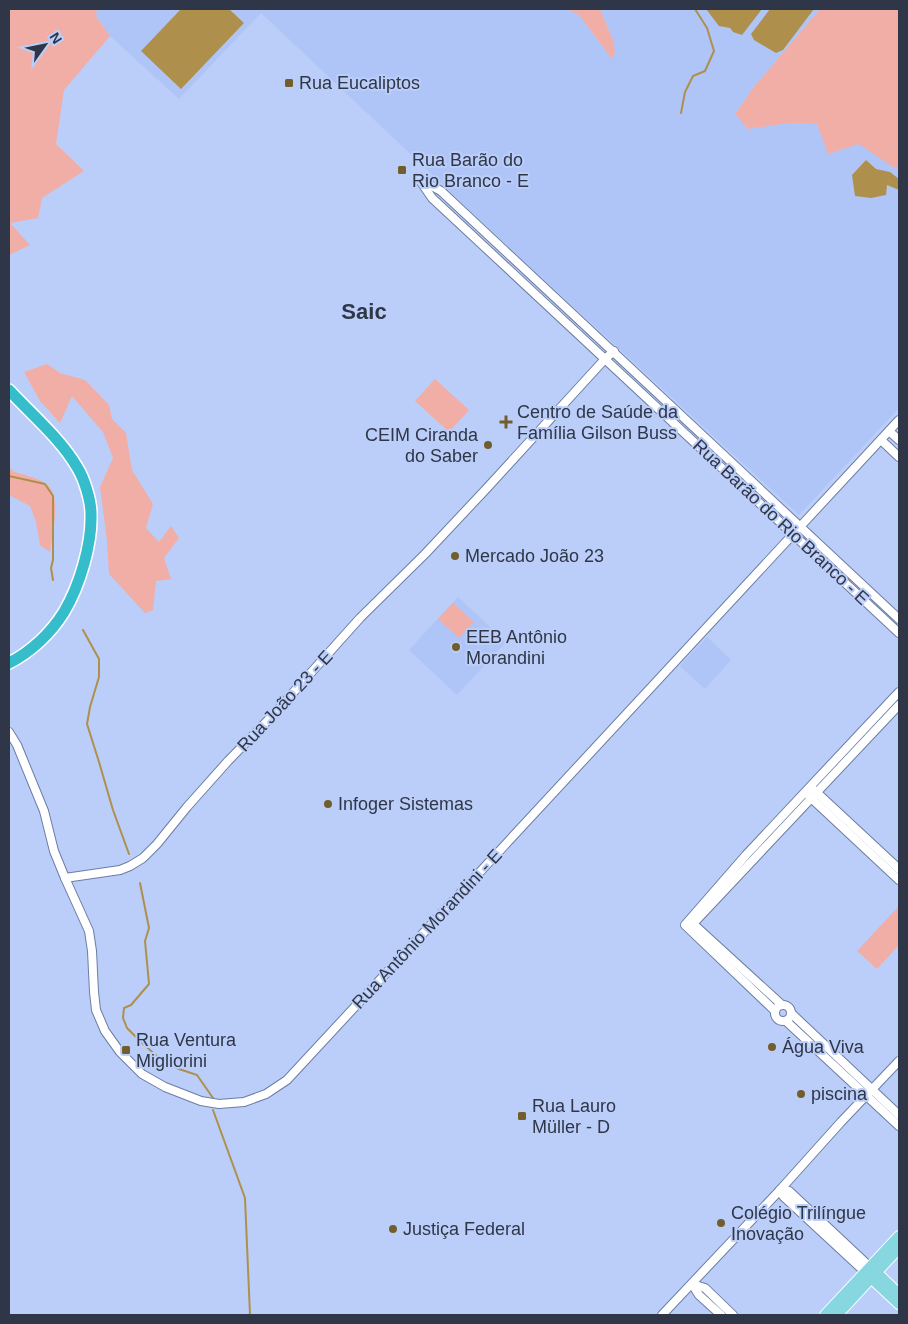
<svg xmlns="http://www.w3.org/2000/svg" width="908" height="1324" viewBox="0 0 908 1324" font-family="Helvetica,sans-serif">
  <style>
    .built { fill: #b0c5f7 }
    .green { fill: #f1aea6 }
    .water { fill: #ae904c }
    .lines { fill: none; stroke-linecap: round; stroke-linejoin: round }
    .stream { stroke: #ae904c; stroke-width: 2 }
    .minor-casing { stroke: #6c7da4; stroke-width: 10 }
    .major-casing { stroke: #fff; stroke-width: 12 }
    .highway-casing { stroke: #fff; stroke-width: 14 }
    .minor { stroke: #fff; stroke-width: 8 }
    .major { stroke: #86d7e0; stroke-width: 10 }
    .highway { stroke: #36bdcc; stroke-width: 11 }
    .poi-dot { fill: #725d2c; stroke: #bbcef9; stroke-width: 2 }
    .labels { text-anchor: middle; stroke-width: 4; stroke-linejoin: round; paint-order: stroke }
    .poi-label { font-size: 18px; fill: #2f3647; stroke: #bbcef9; text-anchor: start }
    .street-label { font-size: 18px; fill: #2f3647; stroke: #bbcef9 }
    .district-label { font-size: 22px; font-weight: bold; fill: #2f3647; stroke: #bbcef9 }
  </style>
  <rect width="100%" height="100%" fill="#bbcef9"/>
  <g class="built">
    <path d="M97 9H567L579 15 612 59 613 40 600 9H820L753 88 748 129 788 123 817 124 859 143 893 167H899V408L799 515 511 249 261 13 179 99 110 36 96 16Z"/>
    <path d="M458 597 506 642 457 695 409 650Z"/>
    <path d="M707 637 731 660 705 689 680 666Z"/>
  </g>
  <g class="green">
    <path d="M9 9H97L96 16 110 36 64 90 56 144 84 171 42 198 38 218 10 223 30 245 9 255Z"/>
    <path d="M567 9H600L613 40 615 52 612 59 579 15Z"/>
    <path d="M820 9H899V167H893L859 144 828 154 817 124 788 123 748 129 735 114 753 88Z"/>
    <path d="M47 364 60 373 85 380 109 405 112 419 126 433 132 470 153 504 146 528 159 542 171 526 179 538 164 558 171 579 156 581 153 610 145 613 109 574 107 541 100 487 113 458 103 432 72 396 60 423 40 401 24 372Z"/>
    <path d="M435 379 469 410 449 432 415 401Z"/>
    <path d="M9 467 13 471C23 475 37 477 46 484 63 495 52 534 50 552L40 545 36 522 30 506 9 495Z"/>
    <path d="M806 536 854 582 852 583 804 538Z"/>
    <path d="M453 603 474 622 459 638 438 619Z"/>
    <path d="M899 906V945L877 969 857 951Z"/>
  </g>
  <g class="water">
    <path d="M181 9H229L244 23 181 89 141 51Z"/>
    <path d="M706 9H762L742 35 733 32 730 28 719 26Z"/>
    <path d="M770 9H814L783 50 776 53 754 40 751 34Z"/>
    <path d="M866 160 876 169 890 172 899 179V190L887 185 886 195 871 198 855 196 852 175Z"/>
  </g>
  <g class="lines">
    <g class="stream">
      <path d="M681 113 685 92 693 76 705 71 714 51 707 28 695 9"/>
      <path d="M9 476 45 484 53 496V560L51 568 53 580"/>
      <path d="M83 630 99 659V677L90 707 87 724 99 762 113 810 129 854"/>
      <path d="M140 883 149 928 145 941 149 984 131 1005 124 1008 123 1018 127 1028 141 1042 160 1059 179 1069 197 1075 213 1098"/>
      <path d="M213 1110 245 1198 250 1315"/>
    </g>
    <g class="minor-casing">
      <g id="minor">
        <path d="M419 179 432 198 899 633"/>
        <path d="M419 179 441 191 899 619"/>
        <path d="M889 431 899 440"/>
        <path d="M881 440 899 457"/>
        <path d="M9 732 17 745 44 811 54 851 65 878 89 931 92 951 94 992 96 1010 105 1031 120 1052 142 1074 165 1087 201 1101 219 1104 244 1102 266 1094 287 1080 899 420"/>
        <path d="M814 790 899 869"/>
        <path d="M809 796 899 880"/>
        <path d="M65 878 120 870 130 866 143 858 157 844 187 807 228 761 273 715 360 618 425 554 487 488 605 359 614 351"/>
        <path d="M690 921 782 1005"/>
        <path d="M689 928 899 705"/>
        <circle cx="783" cy="1013" r="8"/>
        <path d="M775 1011 685 925 746 855 899 692"/>
        <path d="M792 1014 899 1115"/>
        <path d="M786 1021 899 1126"/>
        <path d="M780 1190 789 1191 870 1267"/>
        <path d="M780 1190 783 1196 865 1272"/>
        <path d="M692 1284 705 1288 733 1315"/>
        <path d="M692 1284 699 1295 721 1315"/>
        <path d="M662 1315 780 1190 841 1122 899 1061"/>
      </g>
    </g>
    <g class="major-casing">
      <g id="major">
        <path d="M873 1269 899 1294"/>
        <path d="M868 1275 899 1304"/>
        <path d="M825 1315 899 1236"/>
        <path d="M837 1315 899 1248"/>
      </g>
    </g>
    <g class="highway-casing">
      <path id="highway" d="M9 390C31 414 61 439 77 467 84 478 91 500 91 514 92 544 80 585 64 612 51 633 31 652 9 663"/>
    </g>
    <use href="#minor" class="minor"/>
    <use href="#major" class="major"/>
    <use href="#highway" class="highway"/>
  </g>
  <g class="poi-dot">
    <rect x="284" y="78" width="10" height="10" rx="2.5"/>
    <rect x="397" y="165" width="10" height="10" rx="2.5"/>
    <path d="M503.5 414.5h5v5h5v5h-5v5h-5v-5h-5v-5h5z"/>
    <circle cx="488" cy="445" r="5"/>
    <circle cx="455" cy="556" r="5"/>
    <circle cx="456" cy="647" r="5"/>
    <circle cx="328" cy="804" r="5"/>
    <circle cx="772" cy="1047" r="5"/>
    <rect x="121" y="1045" width="10" height="10" rx="2.5"/>
    <circle cx="801" cy="1094" r="5"/>
    <rect x="517" y="1111" width="10" height="10" rx="2.5"/>
    <circle cx="721" cy="1223" r="5"/>
    <circle cx="393" cy="1229" r="5"/>
  </g>
  <g class="labels">
    <g class="poi-label">
      <text x="299" y="89">Rua Eucaliptos</text>
      <text x="412" y="166">Rua Barão do<tspan x="412" dy="21">Rio Branco - E</tspan></text>
      <text x="517" y="418">Centro de Saúde da<tspan x="517" dy="21">Família Gilson Buss</tspan></text>
      <text x="478" y="441" text-anchor="end">CEIM Ciranda<tspan x="478" dy="21">do Saber</tspan></text>
      <text x="465" y="562">Mercado João 23</text>
      <text x="466" y="643">EEB Antônio<tspan x="466" dy="21">Morandini</tspan></text>
      <text x="338" y="810">Infoger Sistemas</text>
      <text x="136" y="1046">Rua Ventura<tspan x="136" dy="21">Migliorini</tspan></text>
      <text x="782" y="1053">Água Viva</text>
      <text x="811" y="1100">piscina</text>
      <text x="532" y="1112">Rua Lauro<tspan x="532" dy="21">Müller - D</tspan></text>
      <text x="731" y="1219">Colégio Trilíngue<tspan x="731" dy="21">Inovação</tspan></text>
      <text x="403" y="1235">Justiça Federal</text>
    </g>
    <g class="street-label">
      <text transform="translate(781 522) rotate(43)" y="6">Rua Barão do Rio Branco - E</text>
      <text transform="translate(285 701) rotate(-47)" y="6">Rua João 23 - E</text>
      <text transform="translate(427 929) rotate(-47)" y="6">Rua Antônio Morandini - E</text>
    </g>
    <g class="district-label">
      <text x="364" y="319">Saic</text>
    </g>
  </g>
  <rect width="908" height="1324" fill="none" stroke="#2f3647" stroke-width="20"/>
  <g transform="translate(45 45) rotate(57)" stroke="#bbcef9" stroke-width="4" paint-order="stroke">
  <path d="M0-4L9 19L0 12L-9 19Z" fill="#2f3647"/>
  <text y="-8" font-size="14" font-weight="bold" text-anchor="middle" fill="#2f3647">N</text>
  </g>
</svg>
